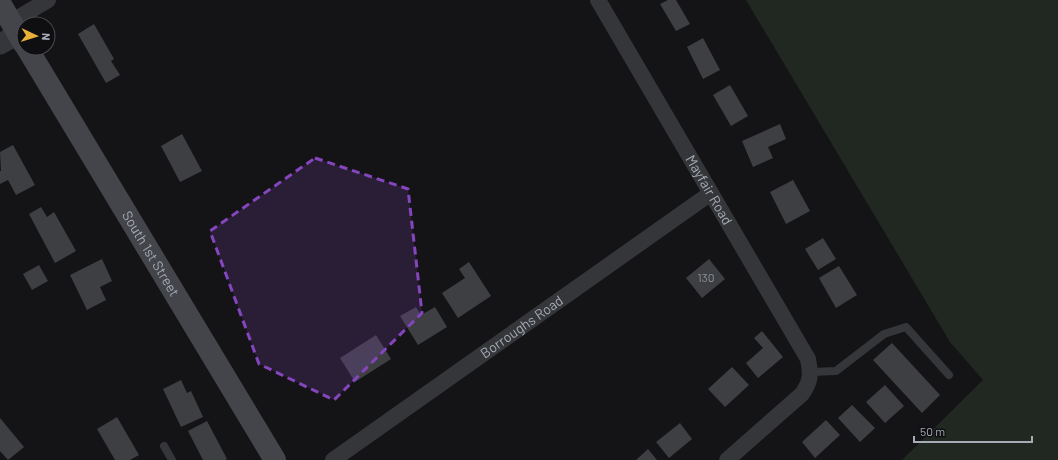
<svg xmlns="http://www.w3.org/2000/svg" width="1058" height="460" viewBox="0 0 1058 460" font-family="Barlow,sans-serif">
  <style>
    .green { fill: #202821 }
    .building { fill: #3e3f43 }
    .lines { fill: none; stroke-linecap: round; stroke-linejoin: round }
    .service { stroke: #35363a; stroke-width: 8 }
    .minor { stroke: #35363a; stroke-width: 16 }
    .tertiary { stroke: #35363a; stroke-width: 21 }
    .secondary { stroke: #43454a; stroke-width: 22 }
    .marked { fill: #8445bd; fill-opacity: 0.2; stroke: #8445bd; stroke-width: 3; stroke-dasharray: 8 5; stroke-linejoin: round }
    .labels { text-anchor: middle; stroke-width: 4; stroke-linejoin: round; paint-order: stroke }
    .number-label { font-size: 12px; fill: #8c9098 }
    .street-label { font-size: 14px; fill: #a6abb5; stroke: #0f0f11 }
  </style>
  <rect width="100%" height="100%" fill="#141416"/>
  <path class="green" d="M746 0H1058V460H902L983 380 950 342Z"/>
  <g class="building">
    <path d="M668 0H676L690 24 676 31 660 4Z"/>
    <path d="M94 24 114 59 111 61 120 75 106 83 78 34Z"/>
    <path d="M703 38 720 70 703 79 687 47Z"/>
    <path d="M730 85 748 116 731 126 713 95Z"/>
    <path d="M780 124 786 139 768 147 773 158 753 167 742 141Z"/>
    <path d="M182 134 202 171 180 182 161 146Z"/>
    <path d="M13 145 35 185 16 195 8 180 0 184V171H1L0 152Z"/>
    <path d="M793 180 810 211 786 224 770 192Z"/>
    <path d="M41 207 47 217 54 212 76 251 55 263 29 214Z"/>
    <path d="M823 238 836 259 818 270 805 249Z"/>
    <path d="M102 259 112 281 100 287 106 300 87 310 70 275Z"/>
    <path d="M709 259 725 279 702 298 686 278Z"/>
    <path d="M469 262 491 296 458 318 442 293 465 278 459 269Z"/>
    <path d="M39 265 48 281 32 290 23 274Z"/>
    <path d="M839 266 857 295 836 308 819 278Z"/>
    <path d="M416 307 421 315 435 307 447 327 418 345 400 316Z"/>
    <path d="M762 331 783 357 758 378 746 363 763 348 754 338Z"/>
    <path d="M376 335 391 359 355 382 340 358Z"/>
    <path d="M892 343 940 395 922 413 873 360Z"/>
    <path d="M732 367 749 385 725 407 708 389Z"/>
    <path d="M181 380 187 393 191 391 203 417 181 427 163 389Z"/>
    <path d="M885 385 904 406 885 423 866 402Z"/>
    <path d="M852 405 875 428 860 442 838 418Z"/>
    <path d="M117 417 139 455 130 460H115L97 429Z"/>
    <path d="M0 418 24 447 8 460 0 451Z"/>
    <path d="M826 420 840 435 815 458 802 442Z"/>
    <path d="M207 421 227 459 225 460H203L188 431Z"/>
    <path d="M680 423 692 439 669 458 656 442Z"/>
    <path d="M648 449 657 460H636Z"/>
  </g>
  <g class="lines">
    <g class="service">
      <path d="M810 372 836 371 884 334 906 327 949 375"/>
      <path d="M164 446 172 460"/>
    </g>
    <g class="minor">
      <path id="s1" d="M598 0 808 359C811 375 811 381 802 394L727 460"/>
      <path d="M11 22 48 0"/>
      <path id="s2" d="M333 460 711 193"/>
    </g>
    <path class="tertiary" d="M0 44 18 34"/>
    <g class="secondary">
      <path d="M0 3 24 44"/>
      <path id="s3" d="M27 48 275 460"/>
    </g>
  </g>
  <path class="marked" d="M315 158 408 189 422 313 334 400 259 364 210 231Z"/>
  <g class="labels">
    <g class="number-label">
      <text x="706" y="282">130</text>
    </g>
    <g class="street-label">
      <text dy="5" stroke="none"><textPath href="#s1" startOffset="220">Mayfair Road</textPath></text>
      <text dy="5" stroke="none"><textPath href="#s3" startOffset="240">South 1st Street</textPath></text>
      <text dy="5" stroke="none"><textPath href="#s2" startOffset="231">Borroughs Road</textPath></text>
    </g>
  </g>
  <g transform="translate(36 36) rotate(94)"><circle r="19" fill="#0f0f11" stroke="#4b4d53"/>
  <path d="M0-3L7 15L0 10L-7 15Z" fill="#e8b03a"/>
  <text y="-6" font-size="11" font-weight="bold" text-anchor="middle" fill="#a6abb5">N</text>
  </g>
  <path d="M914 436v6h118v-6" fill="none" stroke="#a6abb5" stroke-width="2"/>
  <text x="920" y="436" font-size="12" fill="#a6abb5" stroke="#0f0f11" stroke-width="3" paint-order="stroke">50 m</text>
</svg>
